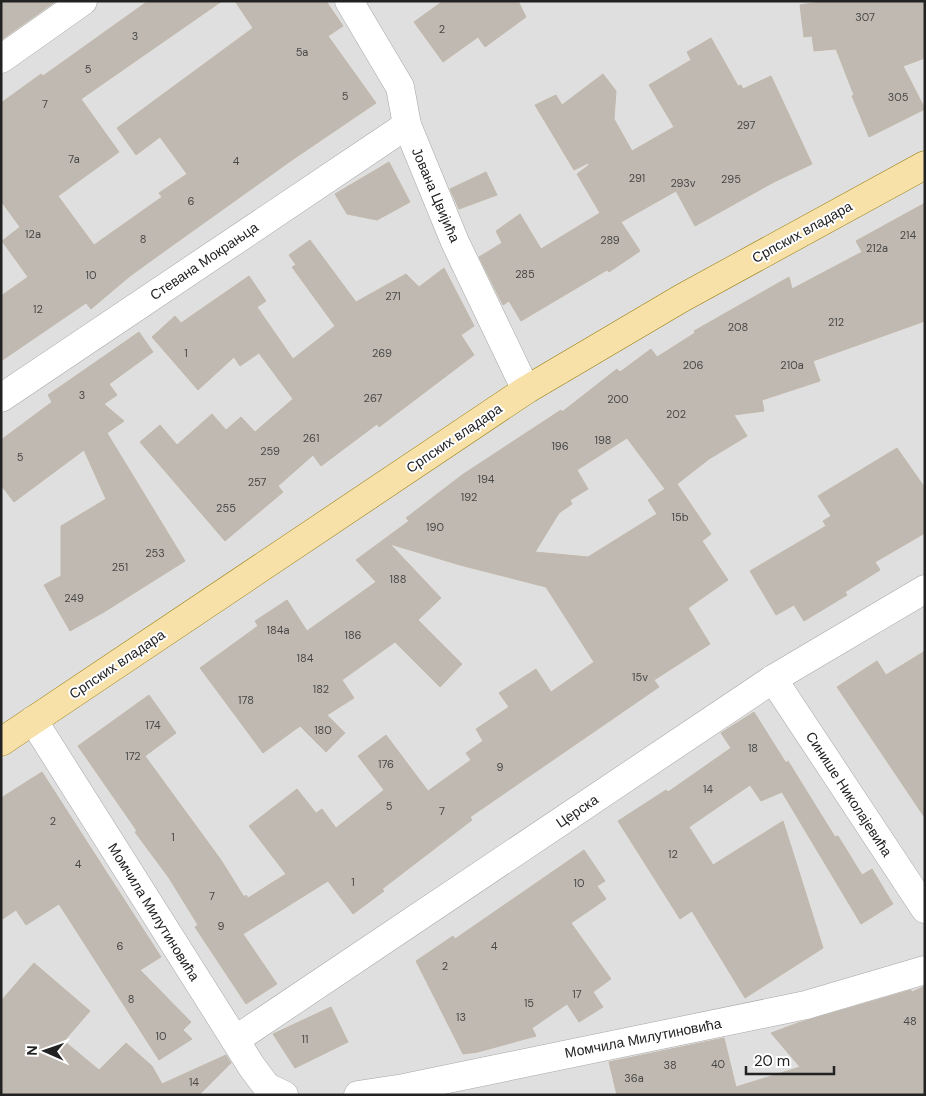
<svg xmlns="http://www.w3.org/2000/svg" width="926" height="1096" viewBox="0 0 926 1096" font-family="'DM Sans',sans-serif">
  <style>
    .residential { fill: #e0dfdf }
    .building { fill: #bfb9b2; stroke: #c2b9ac; fill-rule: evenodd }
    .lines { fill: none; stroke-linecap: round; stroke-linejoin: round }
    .minor-casing { stroke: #a6a6a6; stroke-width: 29 }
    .major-casing { stroke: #967c09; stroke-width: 29 }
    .minor { stroke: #fff; stroke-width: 28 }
    .major { stroke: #f7e1a8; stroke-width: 28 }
    .labels { text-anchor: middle; stroke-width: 4; stroke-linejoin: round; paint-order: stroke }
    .number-label { font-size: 11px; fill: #494846 }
    .street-label { font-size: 14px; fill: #222; stroke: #fff }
  </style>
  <rect width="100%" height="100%" fill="#f1f0e9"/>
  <rect class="residential" x="1" y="1" width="924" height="1094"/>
  <g class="building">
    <path d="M1 1H56L1 40Z"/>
    <path d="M148 1H222L81 99 119 152 58 196 94 245 162 197 159 193 187 174 160 137 136 155 117 128 253 28 235 1H326L343 26 328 36 376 103 292 160 173 245 130 276 91 309 86 303 1 361V296L28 277 2 241 20 227 1 201V103L41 74 43 76Z"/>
    <path d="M443 1H518L526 17 485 47 478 37 443 62 414 22Z"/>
    <path d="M825 1H925V58L903 66 925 109 869 137 852 96 854 95 836 49 814 51 812 36 804 37 800 5Z"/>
    <path d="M711 38 738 86 741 85 743 89 771 76 812 164 774 182 695 226 676 191 621 222 640 251 609 272 607 270 521 321 509 301 503 305 479 257 502 243 496 231 520 214 541 249 600 213 577 174 589 165 588 163 574 170 535 105 556 95 562 105 603 74 616 91 614 119 632 151 674 127 649 85 691 60 687 52Z"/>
    <path d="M389 162 410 202 377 220 347 214 335 194Z"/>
    <path d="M486 172 497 195 459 209 450 189Z"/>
    <path d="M925 203V321L813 361 820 381 762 400 764 411 734 415 747 436 709 459 677 484 711 534 702 541 728 580 688 608 710 644 654 680 659 687 470 817 472 820 382 889 384 891 353 914 328 881 243 934 277 984 246 1004 195 927 198 925 169 878 135 832 137 831 78 746 149 695 176 733 145 756 221 860 244 897 246 895 248 898 286 874 249 826 297 789 316 813 322 809 336 828 384 790 358 756 386 735 428 791 471 760 466 753 483 741 476 729 509 707 499 693 536 669 551 692 594 662 546 587 460 565 390 544 441 598 418 620 462 664 440 687 395 642 342 680 354 698 327 715 345 733 326 752 300 726 263 753 200 668 258 626 255 621 287 600 307 631 376 582 356 560 409 521 406 518 462 475 561 410 562 412 617 369 620 372 651 349 657 357 695 333 694 331 789 277 792 289 862 252 856 241ZM627 438 665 489 648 500 657 514 588 557 535 552 559 513 572 504 570 500 588 489 577 470Z"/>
    <path d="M310 240 356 302 406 274 419 287 444 268 474 326 461 335 474 355 379 427 377 424 321 466 313 455 278 486 283 492 225 541 140 442 160 425 177 445 212 414 226 430 241 417 255 432 293 399 259 353 240 366 234 357 198 390 152 337 175 316 181 323 249 276 266 301 257 307 293 359 335 326 292 267 296 265 289 255Z"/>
    <path d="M139 332 153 352 109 384 117 395 104 404 124 421 107 433 185 561 104 612 70 631 44 585 61 576V526L106 499 84 450 14 502 1 485V440L52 402 48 395Z"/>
    <path d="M897 448 925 488V533L875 562 880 570 845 592 847 595 804 621 794 605 776 615 750 571 826 526 823 521 831 516 818 496Z"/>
    <path d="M925 651V818L837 687 877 661 886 675Z"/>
    <path d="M754 712 786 763 788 761 835 837 838 836 862 875 872 869 893 904 861 924 782 792 761 801 750 785 689 827 713 865 783 821 823 948 745 998 692 911 680 919 618 821 666 790 668 792 731 748 721 733Z"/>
    <path d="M42 772 161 957 140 970 191 1022 183 1030 192 1039 159 1060 59 904 26 925 16 910 1 920V798Z"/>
    <path d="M584 850 605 881 597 886 606 899 571 923 611 979 593 992 603 1007 579 1022 567 1004 532 1028 536 1036 478 1052 463 1054 416 961 453 936 455 939Z"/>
    <path d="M34 963 90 1011 64 1041 99 1070 126 1043 152 1066 162 1084 226 1055 231 1063 199 1095H1V1001Z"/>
    <path d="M925 986V1095H617L609 1062 724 1038 736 1087 800 1067 771 1033 798 1023 911 990 912 992Z"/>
    <path d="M331 1007 348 1042 295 1068 273 1034Z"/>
  </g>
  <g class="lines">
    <g class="minor-casing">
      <g id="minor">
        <path d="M349 1 400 87 407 125 455 242 526 390"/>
        <path d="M1 59 83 1"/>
        <path d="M1 398 407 125"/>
        <path d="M773 679 925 909"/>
        <path d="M33 720 252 1067 267 1087 284 1095"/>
        <path d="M235 1040 773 679 925 589"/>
        <path d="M358 1095 404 1088 806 1005 925 970"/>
      </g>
    </g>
    <g class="major-casing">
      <path id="major" d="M1 742 526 390 682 298 925 165"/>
    </g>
    <use href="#minor" class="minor"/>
    <use href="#major" class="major"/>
  </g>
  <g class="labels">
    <g class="number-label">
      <text x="865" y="21">307</text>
      <text x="442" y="33">2</text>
      <text x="135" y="40">3</text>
      <text x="302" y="56">5a</text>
      <text x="88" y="73">5</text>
      <text x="345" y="100">5</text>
      <text x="898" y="101">305</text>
      <text x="45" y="108">7</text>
      <text x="746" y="129">297</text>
      <text x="74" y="163">7a</text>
      <text x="236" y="165">4</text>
      <text x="637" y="182">291</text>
      <text x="731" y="183">295</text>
      <text x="683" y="187">293v</text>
      <text x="191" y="205">6</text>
      <text x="33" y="238">12a</text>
      <text x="908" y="239">214</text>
      <text x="143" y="243">8</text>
      <text x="610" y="244">289</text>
      <text x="877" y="252">212a</text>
      <text x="525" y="278">285</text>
      <text x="91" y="279">10</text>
      <text x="393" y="300">271</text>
      <text x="38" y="313">12</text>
      <text x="836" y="326">212</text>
      <text x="738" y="331">208</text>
      <text x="186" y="357">1</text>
      <text x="382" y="357">269</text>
      <text x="693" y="369">206</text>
      <text x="792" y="369">210a</text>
      <text x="82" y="399">3</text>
      <text x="373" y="402">267</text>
      <text x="618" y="403">200</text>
      <text x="676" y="418">202</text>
      <text x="311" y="442">261</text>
      <text x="603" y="444">198</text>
      <text x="560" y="450">196</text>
      <text x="270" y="455">259</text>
      <text x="20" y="461">5</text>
      <text x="486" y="483">194</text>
      <text x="257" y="486">257</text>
      <text x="469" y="501">192</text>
      <text x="226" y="512">255</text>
      <text x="680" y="521">15b</text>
      <text x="435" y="531">190</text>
      <text x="155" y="557">253</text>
      <text x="120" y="571">251</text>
      <text x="398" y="583">188</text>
      <text x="74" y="602">249</text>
      <text x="278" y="634">184a</text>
      <text x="353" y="639">186</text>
      <text x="305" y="662">184</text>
      <text x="640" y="681">15v</text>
      <text x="321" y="693">182</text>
      <text x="246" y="704">178</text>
      <text x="153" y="729">174</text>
      <text x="323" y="734">180</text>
      <text x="753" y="752">18</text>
      <text x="133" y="760">172</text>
      <text x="386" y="768">176</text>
      <text x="500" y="771">9</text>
      <text x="708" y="793">14</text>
      <text x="389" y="810">5</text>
      <text x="442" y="815">7</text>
      <text x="53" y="825">2</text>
      <text x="173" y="841">1</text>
      <text x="673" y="858">12</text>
      <text x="78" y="868">4</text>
      <text x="353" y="886">1</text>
      <text x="579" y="887">10</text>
      <text x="212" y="900">7</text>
      <text x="221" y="930">9</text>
      <text x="120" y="950">6</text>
      <text x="494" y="950">4</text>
      <text x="445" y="970">2</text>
      <text x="577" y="998">17</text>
      <text x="131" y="1003">8</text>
      <text x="529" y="1007">15</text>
      <text x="461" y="1021">13</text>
      <text x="910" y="1025">48</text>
      <text x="161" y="1040">10</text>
      <text x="305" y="1043">11</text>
      <text x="718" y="1068">40</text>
      <text x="670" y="1069">38</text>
      <text x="634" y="1082">36a</text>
      <text x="194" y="1086">14</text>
    </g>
    <g class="street-label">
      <text transform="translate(436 195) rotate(67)" y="5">Јована Цвијића</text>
      <text transform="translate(802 232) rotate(-29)" y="5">Српских владара</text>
      <text transform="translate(204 261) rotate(-34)" y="5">Стевана Мокрањца</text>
      <text transform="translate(454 438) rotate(-34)" y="5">Српских владара</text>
      <text transform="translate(117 664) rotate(-34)" y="5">Српских владара</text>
      <text transform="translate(849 794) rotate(57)" y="5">Синише Николајевића</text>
      <text transform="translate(577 811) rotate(-34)" y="5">Церска</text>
      <text transform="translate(154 912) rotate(58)" y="5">Момчила Милутиновића</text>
      <text transform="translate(643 1038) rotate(-11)" y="5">Момчила Милутиновића</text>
    </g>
  </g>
  <rect width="926" height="1096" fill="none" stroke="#222222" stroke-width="5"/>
  <g transform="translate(45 1051) rotate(272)" stroke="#ffffff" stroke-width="4" paint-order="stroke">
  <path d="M0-4L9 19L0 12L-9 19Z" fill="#222222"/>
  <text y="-8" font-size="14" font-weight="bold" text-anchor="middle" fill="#222222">N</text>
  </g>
  <path d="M746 1066v8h88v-8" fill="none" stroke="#222222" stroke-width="2.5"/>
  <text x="754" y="1066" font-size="15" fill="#222222" stroke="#ffffff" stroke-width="4" paint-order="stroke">20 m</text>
</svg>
